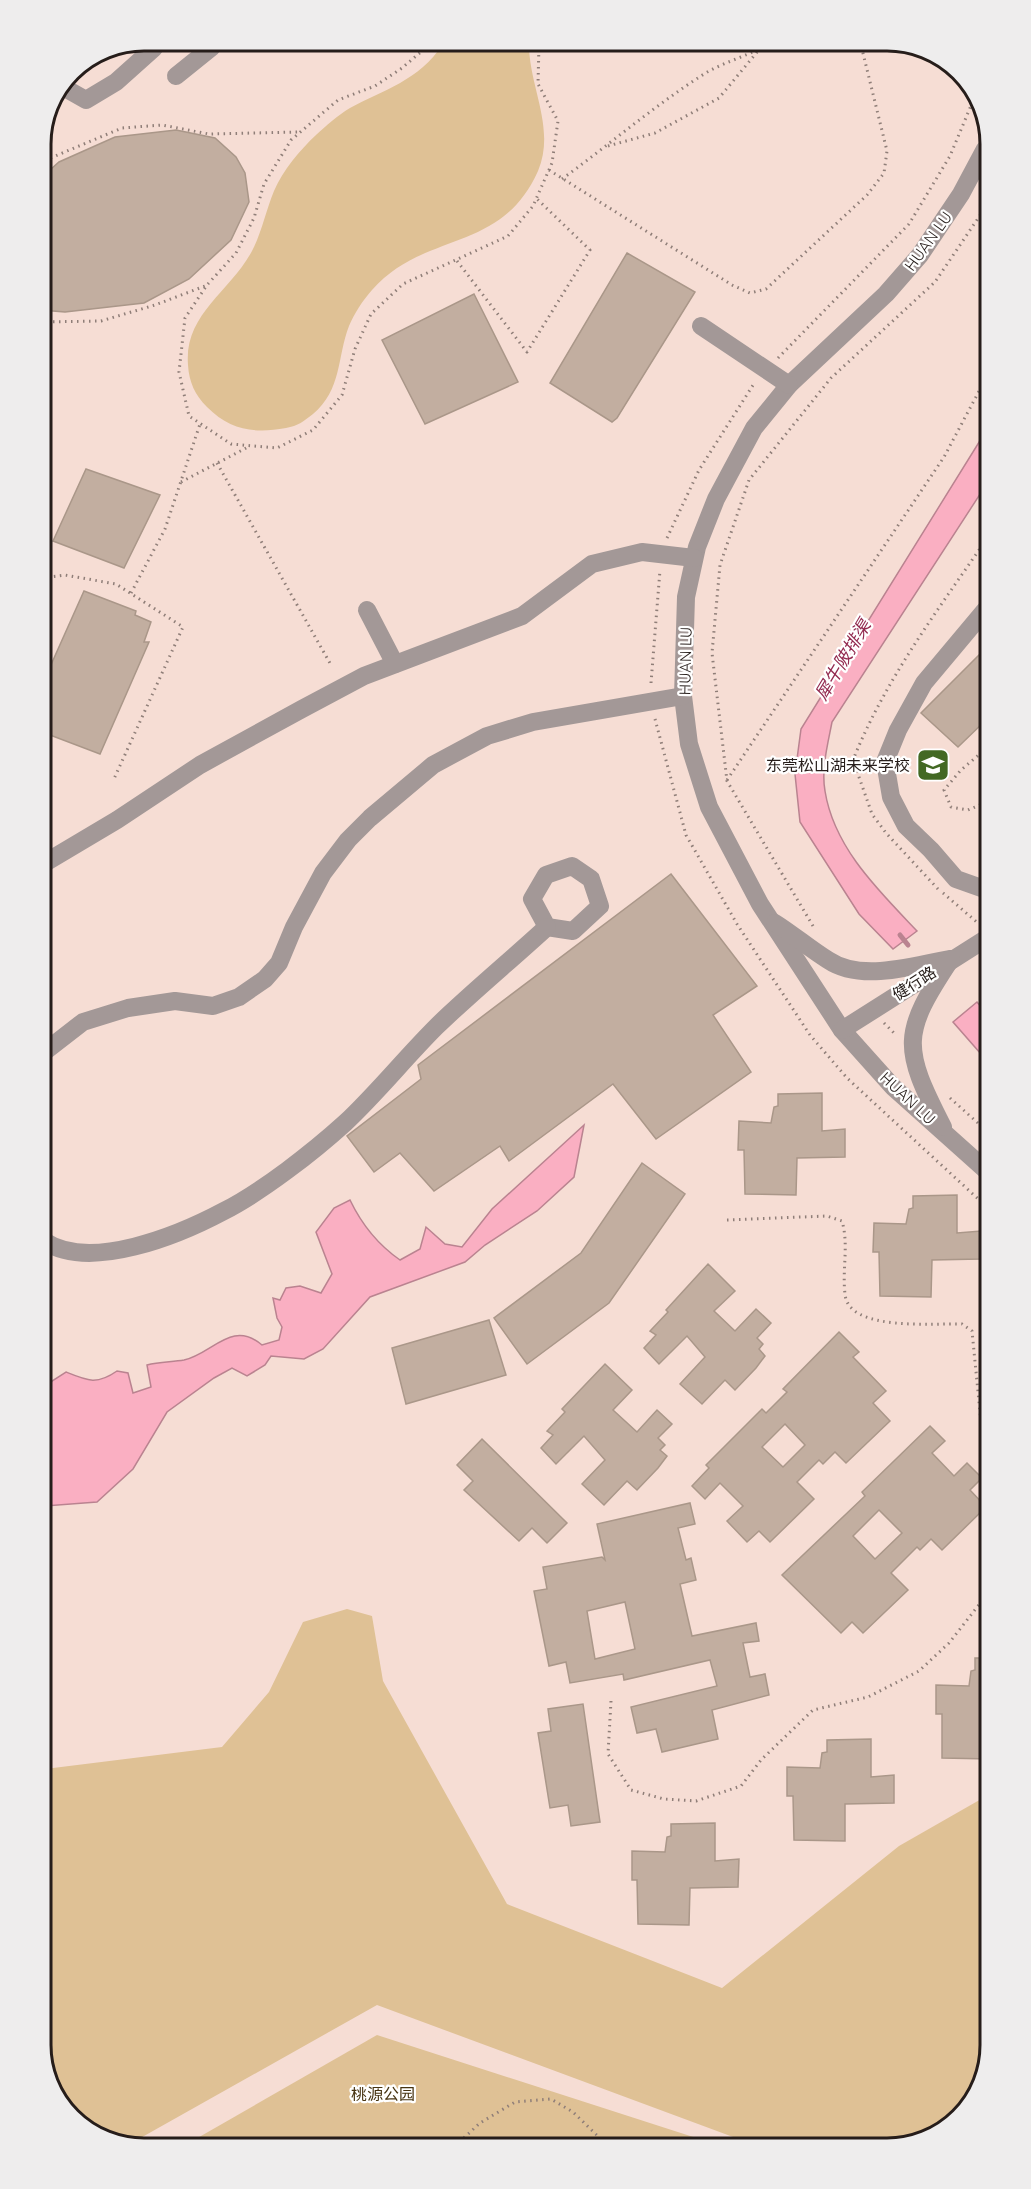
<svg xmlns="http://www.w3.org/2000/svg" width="1031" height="2189" viewBox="0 0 1031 2189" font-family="Quicksand,'Noto Sans SC',sans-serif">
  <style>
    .green { fill: #dfc195 }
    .water { fill: #faafc2; stroke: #ba8390; stroke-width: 1.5 }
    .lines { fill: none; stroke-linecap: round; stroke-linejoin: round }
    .stream { stroke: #ba8390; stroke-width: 5 }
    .building { fill: #c2aea0; stroke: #aa9789; stroke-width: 1.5; fill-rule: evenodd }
    .path { stroke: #8f7e78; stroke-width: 3; stroke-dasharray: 1.5 4.5; stroke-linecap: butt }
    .minor { stroke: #a39897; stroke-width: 18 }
    .labels { text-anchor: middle; stroke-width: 4.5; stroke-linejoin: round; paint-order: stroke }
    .street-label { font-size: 16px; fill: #261d1a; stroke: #fff }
    .poi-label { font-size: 16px; fill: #261d1a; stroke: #fff; text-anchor: end }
    .park-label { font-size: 16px; fill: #473311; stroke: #fff }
    .water-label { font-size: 18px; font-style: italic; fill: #932b50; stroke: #fff }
    .rim { fill: none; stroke: #261d1a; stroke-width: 3 }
  </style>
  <rect width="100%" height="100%" fill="#f6ddd4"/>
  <g class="green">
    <path d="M529 44C529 87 556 128 538 171 501 254 425 230 372 290 363 300 354 314 349 326 337 357 342 390 313 414 304 421 298 426 286 428 254 434 230 430 207 407 195 395 189 382 188 365 184 314 230 292 252 251 262 232 266 210 274 191 283 170 300 150 316 135 326 126 338 115 350 108 383 90 420 80 442 45Z"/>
    <path d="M347 1609 372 1616 383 1681 507 1904 722 1988 899 1846 990 1794V2045L973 2103 921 2143 752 2144 377 2005 128 2145 81 2127 46 2079 45 1769 222 1747 269 1692 303 1622Z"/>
    <path d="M377 2035 715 2144 180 2148Z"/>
  </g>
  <g class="water">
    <path d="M986 431V485L832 722C828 743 821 769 825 791 834 848 879 891 917 931L893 949 859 914 800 822 795 774 801 729Z"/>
    <path d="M977 1002 988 1015V1062L953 1022Z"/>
    <path d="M584 1125 574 1177 537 1211 485 1245 465 1262 370 1297 323 1349 304 1359 271 1356 265 1365 247 1376 232 1368 214 1378 167 1412 133 1469 97 1502 45 1506 44 1393 52 1381 66 1372C88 1381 97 1385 117 1371L128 1373 133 1393 151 1387 147 1365C159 1362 172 1362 184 1360 212 1354 232 1319 262 1345L279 1340 282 1327 277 1318 273 1298 280 1300 286 1288 300 1286 321 1293 332 1274 316 1232 334 1208 350 1200C362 1225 377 1244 400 1260L420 1249 426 1227 445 1244 462 1247 492 1209Z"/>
  </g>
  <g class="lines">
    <path class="stream" d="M900 935 908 945"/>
  </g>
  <g class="building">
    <path d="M176 130 215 138 236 157 245 173 249 202 231 240 189 279 144 303 65 312 41 310V178L59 162 115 137Z"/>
    <path d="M627 253 695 292 617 418 612 422 550 383Z"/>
    <path d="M474 294 518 382 425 424 382 340Z"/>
    <path d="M86 469 160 495 124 568 53 541Z"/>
    <path d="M84 591 136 611 135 615 151 622 144 642H149L100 754 42 732V685Z"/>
    <path d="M986 648 987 719 958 747 921 713Z"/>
    <path d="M671 874 757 986 713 1015 751 1072 656 1139 613 1084 509 1161 500 1146 434 1191 400 1153 374 1172 347 1136 421 1079 418 1065Z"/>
    <path d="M822 1093V1131L845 1129V1157L797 1158 796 1195 745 1194 744 1150H738L739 1121 771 1123 774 1107 778 1106V1094Z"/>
    <path d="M642 1163 685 1194 609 1303 527 1364 494 1318 581 1253Z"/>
    <path d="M957 1195V1233L981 1231 980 1259 932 1260 931 1297 880 1296 879 1252H873L874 1223 906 1224 909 1209 913 1208V1196Z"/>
    <path d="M708 1264 735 1291 714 1311 735 1331 756 1309 771 1323 757 1338 763 1344 759 1349 765 1356 756 1368 735 1390 725 1380 702 1404 680 1384 705 1357 687 1336 659 1364 644 1348 656 1335 650 1331 668 1312 666 1310Z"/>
    <path d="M489 1320 506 1375 406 1404 392 1348Z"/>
    <path d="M839 1332 859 1352 853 1357 886 1391 873 1403 890 1421 846 1463 835 1452 823 1464 819 1460 797 1482 814 1499 770 1542 759 1531 747 1542 727 1521 743 1506 720 1483 705 1499 692 1486 709 1468 706 1465 762 1409 766 1413 787 1392 783 1389ZM785 1424 805 1445 783 1467 762 1447Z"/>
    <path d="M605 1364 632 1390 613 1410 637 1432 657 1410 672 1424 658 1438 665 1445 660 1450 667 1456 658 1468 637 1490 627 1481 604 1505 582 1484 605 1460 584 1436 556 1464 541 1448 553 1435 547 1431 565 1412 562 1409Z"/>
    <path d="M930 1426 945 1441 932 1453 954 1476 967 1463 982 1478 970 1490 986 1507 942 1550 931 1539 920 1550 917 1547 891 1573 908 1590 863 1633 852 1622 841 1633 782 1575 865 1496 862 1492ZM879 1510 902 1533 875 1559 853 1536Z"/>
    <path d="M482 1439 567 1523 547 1543 532 1528 519 1541 464 1490 473 1481 457 1465Z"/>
    <path d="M690 1503 695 1524 678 1528 686 1560 691 1558 696 1580 680 1584 692 1636 756 1623 759 1641 743 1643 750 1677 765 1674 769 1695 712 1710 718 1739 662 1752 656 1729 637 1733 631 1707 717 1686 710 1660 624 1680 623 1674 570 1683 566 1662 549 1666 534 1591 547 1589 543 1567 602 1557 605 1560 597 1524ZM625 1602 635 1649 595 1659 587 1611Z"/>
    <path d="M975 1658H989L990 1759 942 1758V1714H936V1685L969 1686 971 1671 975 1670Z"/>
    <path d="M583 1704 600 1822 571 1826 568 1805 550 1808 538 1733 551 1731 548 1709Z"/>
    <path d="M871 1739V1777L894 1775V1803L845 1804V1841L794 1840 793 1796H787V1767L820 1768 822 1753 827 1752V1740Z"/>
    <path d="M715 1823V1861L739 1859 738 1887 690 1888 689 1925 638 1924 637 1880H632V1851L665 1852 667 1837 671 1836V1824Z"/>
  </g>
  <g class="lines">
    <g class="path">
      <path d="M429 45 402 68 375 86 338 100 291 140 264 184 254 218 236 253 207 285 185 318 179 372 189 416 231 444 277 448 313 430 342 395 355 349 371 314 403 284 508 236 533 206 552 163 558 121 538 84 539 44"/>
      <path d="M608 146 655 133 719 98 758 51"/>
      <path d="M41 165 48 159 122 128 162 125 209 134 300 132"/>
      <path d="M549 170 732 285 750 293 766 289 867 195 884 173 887 151 860 41"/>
      <path d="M562 179C610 144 654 106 704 74 725 61 750 56 771 42"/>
      <path d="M457 261 527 352 590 250 536 198"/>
      <path d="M41 322 101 321 155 305 205 286"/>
      <path d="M778 358 909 224 950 156 975 96"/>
      <path d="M217 463 331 665"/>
      <path d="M181 482 250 446"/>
      <path d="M667 538 699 470 755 382"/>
      <path d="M42 578 65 575 116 584 183 627 113 781"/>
      <path d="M131 593 165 529 200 424"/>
      <path d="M651 683 660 570"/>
      <path d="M655 719 686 835 737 924 810 1035 847 1078 988 1208"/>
      <path d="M987 748 961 770 944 790 951 807 968 810 987 802"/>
      <path d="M727 780 944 457 986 378"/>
      <path d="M938 889 886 833 872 814 853 760C885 680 937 611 986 540"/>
      <path d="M943 893 979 924"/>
      <path d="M813 926 727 781 712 653 720 565 749 480 831 378 935 282 985 208"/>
      <path d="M884 1023 896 1035"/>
      <path d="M950 1098 988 1132"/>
      <path d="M727 1220 827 1216 842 1221C849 1245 842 1269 845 1294 848 1332 934 1323 962 1324L972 1331 981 1422 989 1430"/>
      <path d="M611 1701 608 1754 631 1790 664 1799 696 1801 741 1786 761 1760 813 1710 868 1697 919 1671 949 1643 989 1592"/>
      <path d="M455 2146 480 2123 515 2102 551 2099 573 2112 607 2145"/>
    </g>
    <g class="minor">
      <path d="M176 76 212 47"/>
      <path d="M63 87 86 100 116 82 154 48"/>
      <path d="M985 149 961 194 920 255 886 294 789 385 754 428 716 499 697 547 686 597 683 696 689 744 709 807 760 904 842 1030 893 1087 988 1172"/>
      <path d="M701 326 789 385"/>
      <path d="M986 609 924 683 898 730 885 762 891 797 906 826 931 850 956 879 987 890"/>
      <path d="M367 610 395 664"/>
      <path d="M43 864 117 820 200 765 302 709 364 676 522 616 592 564 642 552 694 558"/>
      <path d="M572 866 591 879 600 906 573 931 547 927 532 899 546 875Z"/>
      <path d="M775 923C794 935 810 949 828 960 862 983 914 965 951 959"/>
      <path d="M842 1030 987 938"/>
      <path d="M43 1053 83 1022 128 1008 175 1001 213 1006 239 997 265 979 279 963 294 927 323 873 348 840 370 818 433 765 487 736 533 722 683 696"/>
      <path d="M943 1127C902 1047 901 1034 951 959"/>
      <path d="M44 1241C90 1272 179 1235 224 1211 263 1191 313 1152 345 1123 377 1093 405 1058 436 1027 471 993 510 961 547 927"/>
    </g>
  </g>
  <defs>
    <g id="school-square" transform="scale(1.725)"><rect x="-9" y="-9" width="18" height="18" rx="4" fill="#436924" stroke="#fff"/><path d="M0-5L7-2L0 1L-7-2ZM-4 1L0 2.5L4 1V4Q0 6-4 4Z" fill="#fff"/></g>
  </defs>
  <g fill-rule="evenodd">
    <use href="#school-square" x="933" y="765"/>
  </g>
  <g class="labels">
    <g class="street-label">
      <text transform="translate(928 241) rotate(-54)" y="6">HUAN LU</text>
      <text transform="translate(685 661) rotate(-89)" y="6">HUAN LU</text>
      <text transform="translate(914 983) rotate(-33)" y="6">健行路</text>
      <text transform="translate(908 1098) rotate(43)" y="6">HUAN LU</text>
    </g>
    <g class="poi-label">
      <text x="910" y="771">东莞松山湖未来学校</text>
    </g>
    <g class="park-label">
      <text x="383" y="2100">桃源公园</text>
    </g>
    <g class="water-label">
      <text transform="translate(843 660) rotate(-59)" y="6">犀牛陂排渠</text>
    </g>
  </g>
  <path d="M0 0H1031V2189H0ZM144 51H887A93 93 0 0 1 980 144V2045A93 93 0 0 1 887 2138H144A93 93 0 0 1 51 2045V144A93 93 0 0 1 144 51Z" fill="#eeeded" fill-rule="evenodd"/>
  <path class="rim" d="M144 51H887A93 93 0 0 1 980 144V2045A93 93 0 0 1 887 2138H144A93 93 0 0 1 51 2045V144A93 93 0 0 1 144 51Z"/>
</svg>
